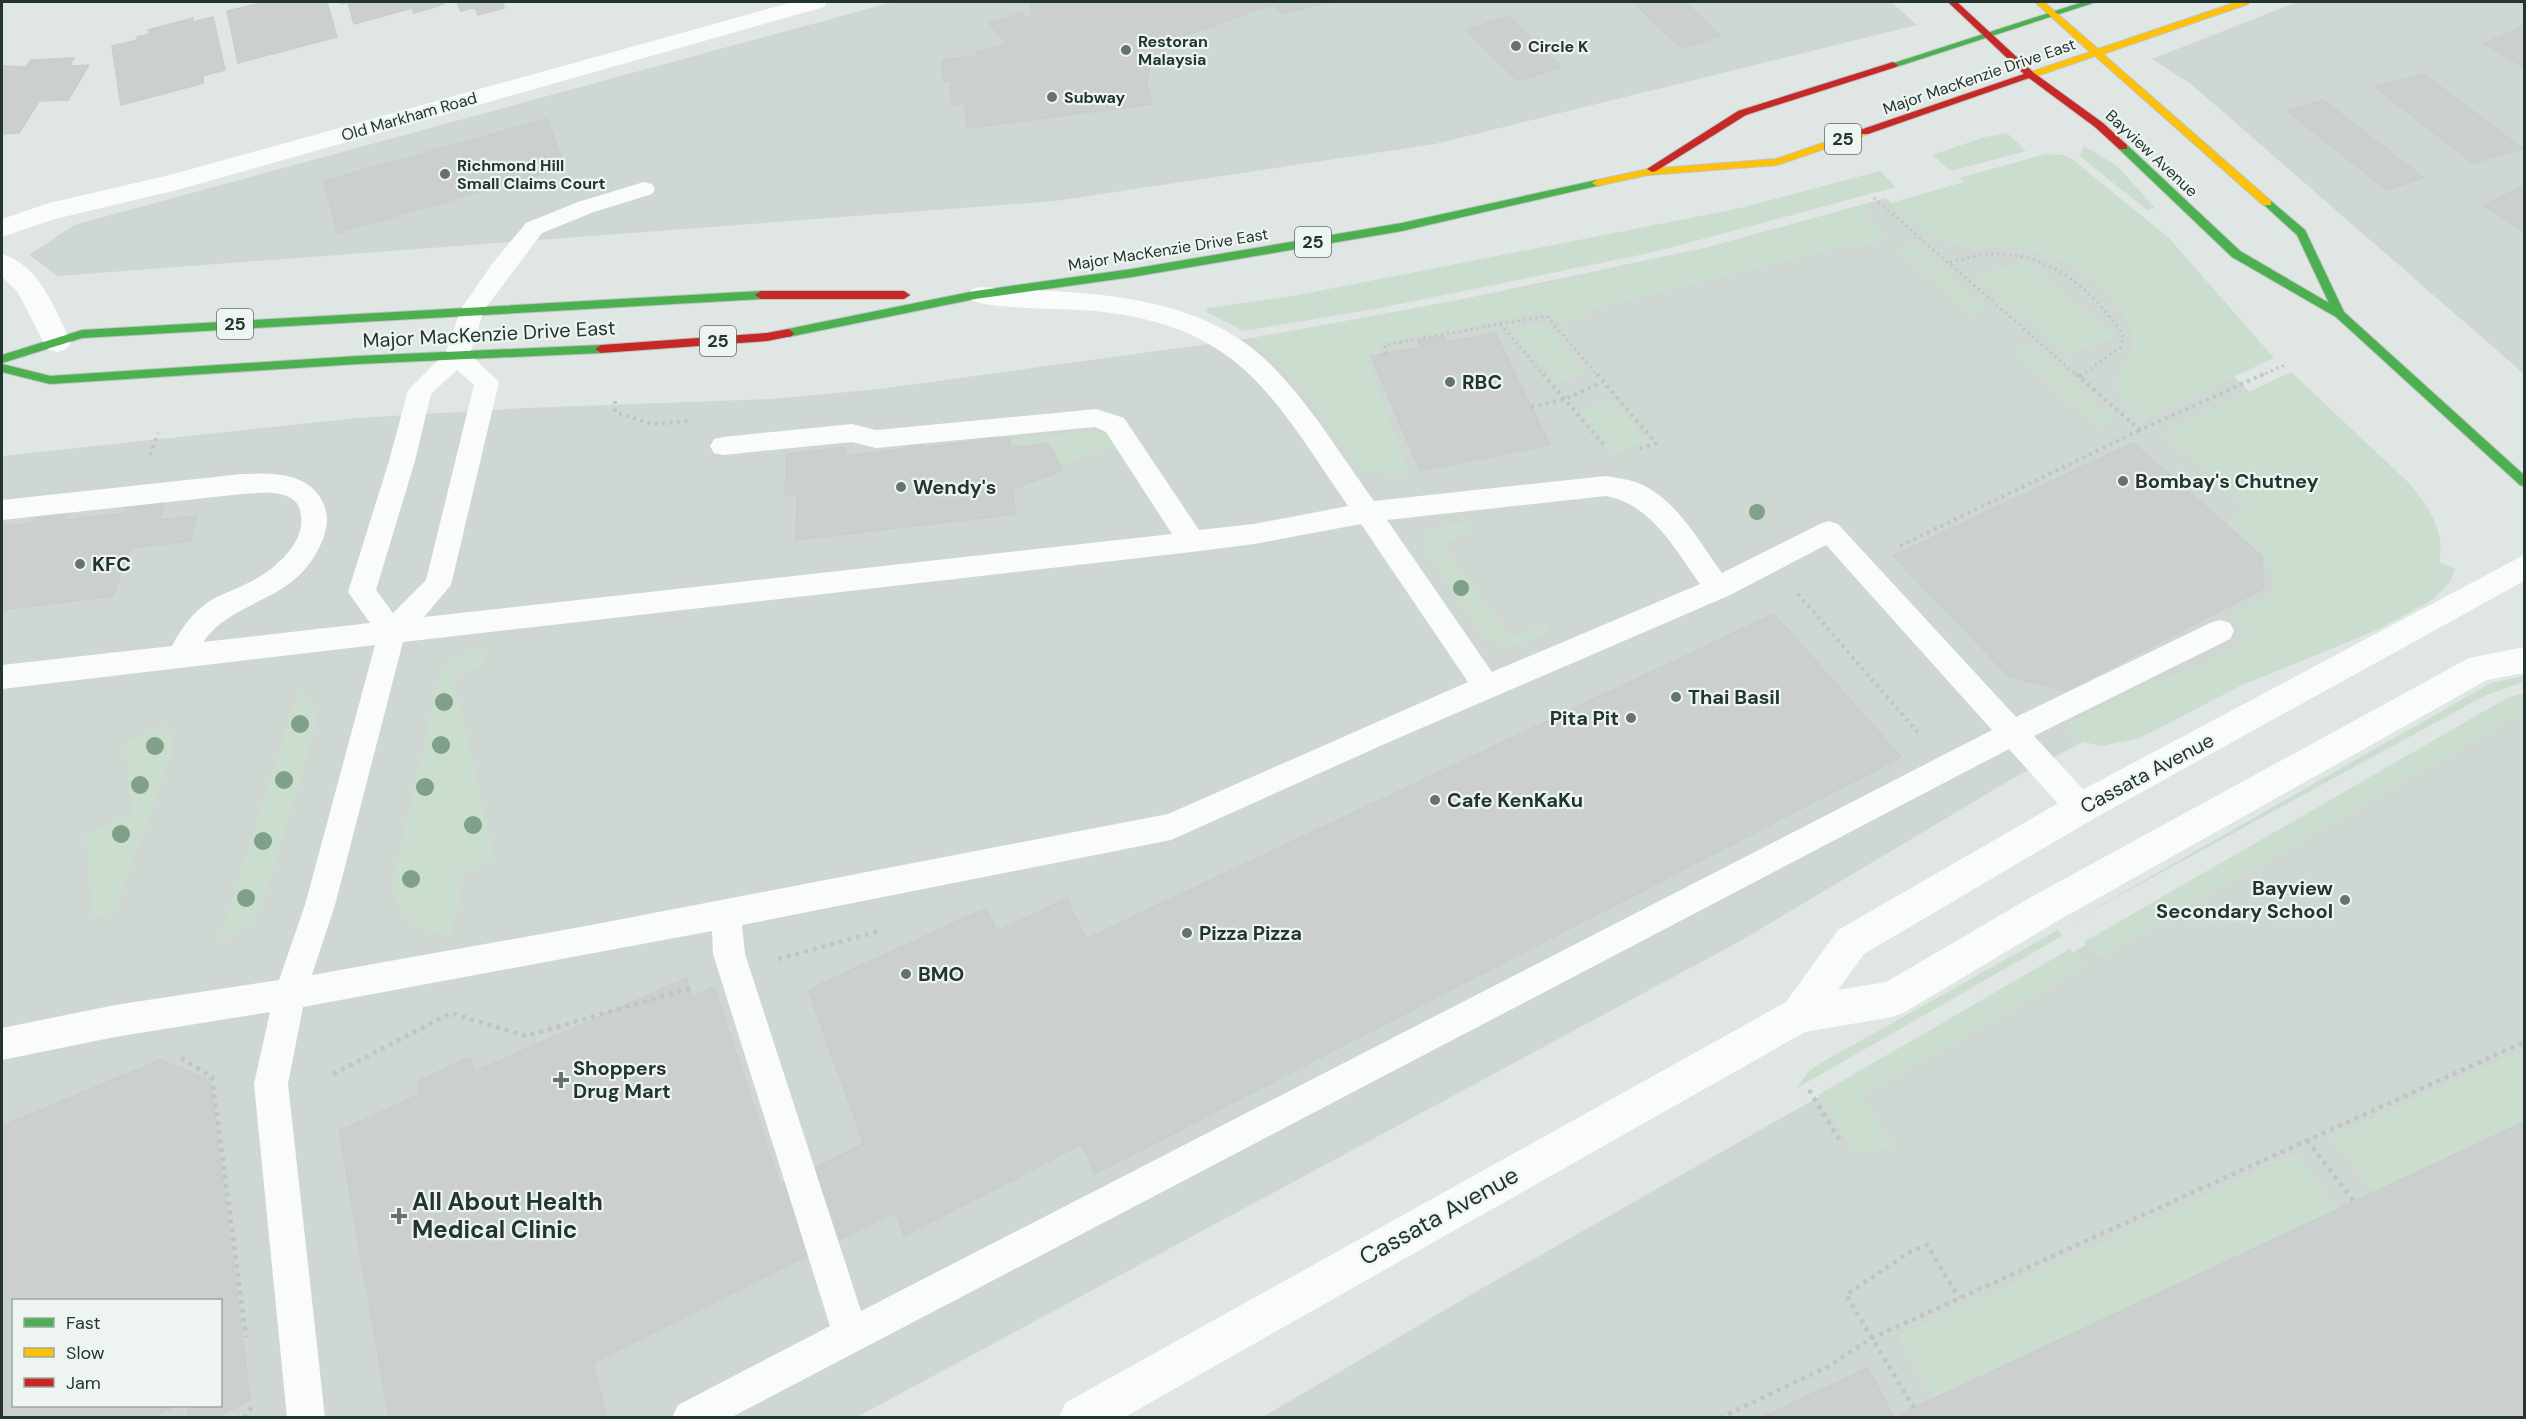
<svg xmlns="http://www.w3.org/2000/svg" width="2526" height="1419" viewBox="0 0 2526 1419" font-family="'DM Sans',sans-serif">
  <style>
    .built { fill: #cfd7d2; fill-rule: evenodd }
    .green { fill: #cbddcf }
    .building { fill: #cbcfcd; stroke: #c9cecc; stroke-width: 1.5 }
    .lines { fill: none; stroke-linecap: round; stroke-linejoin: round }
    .fast-casing { stroke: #bdc5c1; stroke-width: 2 }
    .slow-casing { stroke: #bdc5c1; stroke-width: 2 }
    .jam-casing { stroke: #bdc5c1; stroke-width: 2 }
    .path-far2 { stroke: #bfc5c3; stroke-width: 3; stroke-dasharray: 2 4; stroke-linecap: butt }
    .path-far1 { stroke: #bfc5c3; stroke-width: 4; stroke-dasharray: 3 4.5; stroke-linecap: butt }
    .path { stroke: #bfc5c3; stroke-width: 4.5; stroke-dasharray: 4 5; stroke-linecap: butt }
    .lane { fill: #fafbfb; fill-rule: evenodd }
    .street { fill: #fafbfb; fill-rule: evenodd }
    .fast { fill: #4caf50; fill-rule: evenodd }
    .slow { fill: #ffc107; fill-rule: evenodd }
    .jam { fill: #c62828; fill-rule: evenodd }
    .tree { fill: #80a089 }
    .poi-dot { fill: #64736d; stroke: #eef5f1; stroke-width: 2 }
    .labels { text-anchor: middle; stroke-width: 4.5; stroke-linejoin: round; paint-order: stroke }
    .far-poi-label { font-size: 16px; font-weight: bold; fill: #22352e; stroke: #eef5f1; text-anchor: start }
    .far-street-label { font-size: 16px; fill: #22352e; stroke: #eef5f1 }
    .shield { fill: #eef5f1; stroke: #5f6f68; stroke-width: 1.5 }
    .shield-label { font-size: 18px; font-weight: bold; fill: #22352e }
    .street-label { font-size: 20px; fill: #22352e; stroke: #eef5f1 }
    .poi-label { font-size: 20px; font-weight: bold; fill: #22352e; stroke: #eef5f1; text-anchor: start }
    .near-poi-label { font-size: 24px; font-weight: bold; fill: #22352e; stroke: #eef5f1; text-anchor: start }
    .near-street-label { font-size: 24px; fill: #22352e; stroke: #eef5f1 }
  </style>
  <rect width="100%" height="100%" fill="#e0e6e3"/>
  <g class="built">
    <path d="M893 2H1891L1917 25 1435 144 1055 201 58 276 29 255 74 225Z"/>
    <path d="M2297 2H2524V374L2191 84 2152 59Z"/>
    <path d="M1886 198 1891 203 2066 214 2342 481 2363 581 2081 743 2017 776 1742 940 857 1417H2V456L357 418 525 408 772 399 880 389 1252 338 1393 314 1709 247ZM14 1300H220V1406H14Z"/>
    <path d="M2522 697 2524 698V1417L1261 1418 1479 1290Z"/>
  </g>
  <g class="green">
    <path d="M2007 133 2026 151 1951 171 1932 155 1985 137Z"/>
    <path d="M2084 146 2117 166 2155 208 2147 210 2080 156Z"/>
    <path d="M2046 154 2064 155 2072 159 2169 238 2274 358 2141 420C2125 405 2110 388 2122 366 2126 359 2131 353 2133 345 2137 324 2107 290 2091 278 2071 264 2044 252 2020 248 2003 245 1986 249 1969 247 1940 243 1911 225 1891 203L1964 182 1959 178Z"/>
    <path d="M1880 171 1896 187 1654 252 1380 308 1244 331 1204 311 1208 308 1293 296 1736 209Z"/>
    <path d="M1867 204 1870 207 1868 208 1869 211 1862 214 1887 237 1861 247 1847 245 1591 309 1592 313 1562 324 1549 311 1381 344 1379 349 1381 355 1367 359V363L1409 473 1387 475 1374 470 1363 474 1295 378 1252 338 1529 287 1709 247Z"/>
    <path d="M1912 244 1987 309 1972 315 1898 250Z"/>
    <path d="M2023 260 2116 337 2067 354 1977 278Z"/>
    <path d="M1543 322 1586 372 1557 383 1514 332Z"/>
    <path d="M2028 344 2115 420 2098 427 2012 351Z"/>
    <path d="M2291 372 2409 483C2428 506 2446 531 2439 562L2455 569 2450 582 2432 600 2377 630 2240 686 2140 738 2101 746 2076 740 2069 730 2070 723 2151 682 2195 668 2251 639 2227 617 2273 593V567L2263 565 2262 556 2224 523 2249 509 2162 433Z"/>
    <path d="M1611 400 1647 441 1616 453 1581 412Z"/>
    <path d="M1088 433 1104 435 1119 444 1060 465 1048 443 1011 448 1010 440Z"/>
    <path d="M1467 522 1474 526 1470 532 1441 544 1511 638 1544 624 1549 626V632L1516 645 1505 646 1482 635 1425 550C1422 526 1450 525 1467 522Z"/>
    <path d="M471 650H482L486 655 480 666 453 676 495 859 455 876 460 894 451 935C419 932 398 919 392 886L440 675 450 662Z"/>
    <path d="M2524 676V682L2486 695 2069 923 2491 683Z"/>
    <path d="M298 691C318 695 316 717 314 732L265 896 252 921 219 943Z"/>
    <path d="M2524 693V711L2099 958 2084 942 2507 698Z"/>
    <path d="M169 725 173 745 171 757 117 905 108 916 96 917 92 912 86 834 132 816 125 742Z"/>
    <path d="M2058 930 2062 936 1797 1088 1808 1072 1821 1063Z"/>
    <path d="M2070 949 2085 966 1860 1097 1893 1145 1877 1151 1855 1152 1818 1095Z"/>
    <path d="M2524 1049V1122L2375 1193 2332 1137Z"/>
    <path d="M2296 1154 2339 1210 1934 1400 1898 1336Z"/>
  </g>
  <g class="building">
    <path d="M266 2H327L337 37 238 63 227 11Z"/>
    <path d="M341 2H443L444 4 414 13 412 8 354 24 348 2 342 4Z"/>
    <path d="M457 2H503L504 8 478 15 476 9 472 8 461 11Z"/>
    <path d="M1030 2H1330L1283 14 1274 4 1172 40 1149 69 1147 87 1152 104 967 128 965 103 952 105 950 81H943L942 60 978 56 977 52 1007 44 989 23 1022 13 1026 18 1033 16Z"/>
    <path d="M1633 2H1684L1721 36 1681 48Z"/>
    <path d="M1509 16 1561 67 1518 81 1466 30Z"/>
    <path d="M213 17 225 70 202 76 204 83 121 105 112 46 138 40 137 37 149 34 148 30 193 18V22Z"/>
    <path d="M2524 26V67L2484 43Z"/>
    <path d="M74 58 69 66 89 65 68 100 39 101 19 133 2 134V66L26 67 31 60Z"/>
    <path d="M2424 74 2523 149 2473 163 2375 87Z"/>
    <path d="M2323 100 2424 178 2387 190 2287 111Z"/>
    <path d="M547 119 565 167 337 233 324 181Z"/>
    <path d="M2524 186V232L2484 205Z"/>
    <path d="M1495 333 1550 445 1420 471 1371 356 1421 347 1418 341 1431 338 1444 336 1447 342Z"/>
    <path d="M999 435 1000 439 1010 438 1011 448 1048 443 1063 470 1013 489 1015 514 796 540 797 494 785 496 787 454 845 447V456L906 449V445L923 443V448L983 440V437Z"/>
    <path d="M2133 443 2262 556 2264 588 2065 691 2010 677 1893 556Z"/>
    <path d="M164 502 159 520 197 516 190 541 130 548 113 596 2 610V527L33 523 36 515 68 511 65 520 124 513 127 505Z"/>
    <path d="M1774 614 1901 757 1095 1174 1082 1144 904 1236 895 1212 593 1363 607 1418H389L339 1131 421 1094 418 1081 470 1057 474 1072 687 978 692 997 714 987 780 1185 864 1144 808 990 986 908 997 931 1067 899 1086 939Z"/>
    <path d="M160 1060 210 1080 250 1400 216 1418H189L187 1406H220V1300H14V1406H176L151 1418H2V1126Z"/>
    <path d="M2524 1122V1418H1897L1914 1408Z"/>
    <path d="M1868 1368 1894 1418H1760Z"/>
  </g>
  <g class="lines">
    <g class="fast-casing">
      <g id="fast">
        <path d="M2083 2H2096L1896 67 1888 65Z"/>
        <path d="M2123 144 2127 145 2240 251 2329 303 2297 235 2262 203 2263 201H2271L2305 230 2344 312 2524 475V486L2520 485 2336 317 2232 257 2119 149V145Z"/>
        <path d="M1597 180 1601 181V185L1402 231 1132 277 975 299 788 337 782 333 788 329 975 291 1132 269 1402 223Z"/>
        <path d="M761 291 767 295 761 299 82 338 2 363V355L82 330Z"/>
        <path d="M601 345 607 349 601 353 358 364 50 384 2 372V364L50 376 358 356Z"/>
      </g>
    </g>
    <g class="slow-casing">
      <g id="slow">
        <path d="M2035 2H2044L2098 49 2237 2H2249L2248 4 2103 54 2271 201V205H2263L2095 56 2028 79H2022V75L2090 52Z"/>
        <path d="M1864 129 1868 130V134L1777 165 1648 175 1597 186 1592 183 1597 180 1648 169 1776 159Z"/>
      </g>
    </g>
    <g class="jam-casing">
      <g id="jam">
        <path d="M1948 2H1957L2034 73 2103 123 2127 145V149H2119L2095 127 2029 78 1868 134H1860V130L2024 74Z"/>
        <path d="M1893 62 1898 65 1896 67 1746 115 1656 171 1652 172 1647 169 1738 111Z"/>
        <path d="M761 291H904L910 295 904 299H761L755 295Z"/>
        <path d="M788 329 794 333 792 336 767 341 601 353 595 349 601 345 767 333Z"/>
      </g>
    </g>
    <g class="path-far2">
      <path d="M1874 198 2078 376"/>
      <path d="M1950 262C1964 260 1977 254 1991 254 2050 252 2092 289 2123 335L2121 347 2080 376"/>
      <path d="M1500 324 1547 316 1598 376"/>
      <path d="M1385 354V345L1500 324 1545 376"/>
      <path d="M2260 376 2287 364"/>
    </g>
    <g class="path-far1">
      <path d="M1543 374 1604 445"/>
      <path d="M1597 374 1656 443 1637 450"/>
      <path d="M2076 374 2140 430 2264 374"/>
      <path d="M2079 377 2083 374"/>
      <path d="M615 401V412L651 424 690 421"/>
      <path d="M1531 407 1565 399 1603 382"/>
      <path d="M150 455 158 433"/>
      <path d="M1900 546 2140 430"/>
      <path d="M1798 594 1919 734"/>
    </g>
    <g class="path">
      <path d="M778 959 880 931"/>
      <path d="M181 1058 212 1077 246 1337"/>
      <path d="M333 1074 451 1013 526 1036 694 987"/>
      <path d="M1809 1090 1841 1142"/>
      <path d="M2307 1140 2355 1203"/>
      <path d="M1914 1408 1846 1295 1911 1251 1927 1245 1959 1298"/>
      <path d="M244 1418 254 1404"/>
      <path d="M1720 1418 1827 1367 1872 1338 2524 1042"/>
    </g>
    <path class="lane" d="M644 182 652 184 655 189 652 194 594 212 542 233 484 310 470 354 499 382 451 585 424 617 1172 534 1106 432 1095 427 876 448 852 442 723 455 714 453 710 446 714 439 723 437 852 424 876 430 1096 409 1124 418 1199 530 1254 524 1348 506C1275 401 1243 328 1103 312 1064 307 1007 311 972 301L968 295 972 289 980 287C1076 293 1191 289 1266 360 1308 400 1340 454 1374 501L1606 476C1616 478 1628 479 1638 483 1676 498 1699 542 1722 573L1820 524 1829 521 1838 524 2016 717 2210 623 2220 620 2230 623 2234 631 2230 639 2034 736 2092 799 2096 808 2092 817 2081 821 2070 817 2009 749 730 1418H672L678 1405 830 1326 713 954 712 931 303 1007 288 1084 325 1418H287L254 1084 270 1012 115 1037 2 1060V1028L115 1005 279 980 305 905 375 645 2 689V665L172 646C180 631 189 617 203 606 216 595 233 591 248 583 273 571 309 542 300 510 294 488 259 493 242 494L2 520V500L242 474C270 473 306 472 321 499 329 512 328 525 323 539 297 605 237 595 203 642L370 623 348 592 389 461 408 390 446 352 461 309 492 264 526 223 578 202ZM457 370 474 385 426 580 393 613 376 590 415 461 431 394ZM1606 496C1652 505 1674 548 1700 584L1492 672 1387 520ZM1361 524 1468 682 1168 814 586 926 312 975 335 905 403 642 1192 552 1254 544ZM1826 545 1992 730 861 1311 745 954 742 925 1171 840 1387 743 1728 596Z"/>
    <g class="street">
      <path d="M793 2H827L824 7 181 189 55 219 2 237V219L49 203 170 175Z"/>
      <path d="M2 254C40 265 55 310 71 342L67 349 57 352 47 349 17 291 2 277Z"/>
      <path d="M2524 555V581L2093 819 1864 954 1838 990 1886 982 2033 896 2469 658 2524 647V673L2487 680 2059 920 1905 1012 1892 1017 1805 1032 1123 1418H1059L1065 1403 1786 1002 1838 930 2069 797Z"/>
    </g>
    <use href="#fast" class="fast"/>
    <use href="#slow" class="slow"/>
    <use href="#jam" class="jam"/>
  </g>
  <g class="tree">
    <circle cx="1757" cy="512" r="8"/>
    <circle cx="1461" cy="588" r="8"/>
    <circle cx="444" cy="702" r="9"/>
    <circle cx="300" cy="724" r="9"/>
    <circle cx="441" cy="745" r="9"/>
    <circle cx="155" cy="746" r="9"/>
    <circle cx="284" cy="780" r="9"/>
    <circle cx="140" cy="785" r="9"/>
    <circle cx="425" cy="787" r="9"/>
    <circle cx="473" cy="825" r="9"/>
    <circle cx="121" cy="834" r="9"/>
    <circle cx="263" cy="841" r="9"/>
    <circle cx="411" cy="879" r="9"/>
    <circle cx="246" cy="898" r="9"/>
  </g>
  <g class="poi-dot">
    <circle cx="1516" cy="46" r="6"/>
    <circle cx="1126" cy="50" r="6"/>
    <circle cx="1052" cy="97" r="6"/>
    <circle cx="445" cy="174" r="6"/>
    <circle cx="1450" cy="382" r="6"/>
    <circle cx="2123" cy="481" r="6"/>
    <circle cx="901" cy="487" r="6"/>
    <circle cx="80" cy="564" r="6"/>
    <circle cx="1676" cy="697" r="6"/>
    <circle cx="1631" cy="718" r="6"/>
    <circle cx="1435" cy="800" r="6"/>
    <circle cx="2345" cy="900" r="6"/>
    <circle cx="1187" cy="933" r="6"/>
    <circle cx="906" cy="974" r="6"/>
    <path d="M558 1071h6v6h6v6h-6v6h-6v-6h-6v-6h6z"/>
    <path d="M396 1207h6v6h6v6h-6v6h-6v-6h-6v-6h6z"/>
  </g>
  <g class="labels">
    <g class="far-poi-label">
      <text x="1138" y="47">Restoran<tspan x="1138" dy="18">Malaysia</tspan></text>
      <text x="1528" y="52">Circle K</text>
      <text x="1064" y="103">Subway</text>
      <text x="457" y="171">Richmond Hill<tspan x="457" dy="18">Small Claims Court</tspan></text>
    </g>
    <g class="far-street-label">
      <text transform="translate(1979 76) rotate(-19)" y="6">Major MacKenzie Drive East</text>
      <text transform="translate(409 116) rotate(-16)" y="6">Old Markham Road</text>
      <text transform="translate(2152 153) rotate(43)" y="6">Bayview Avenue</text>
      <text transform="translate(1168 249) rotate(-9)" y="6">Major MacKenzie Drive East</text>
    </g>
    <g class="shield">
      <rect x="1825" y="124" width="36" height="30" rx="4.5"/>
      <rect x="1295" y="227" width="36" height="30" rx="4.5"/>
      <rect x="217" y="309" width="36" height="30" rx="4.5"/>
      <rect x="700" y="326" width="36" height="30" rx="4.5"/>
    </g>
    <g class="shield-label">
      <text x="1843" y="145">25</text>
      <text x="1313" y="248">25</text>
      <text x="235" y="330">25</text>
      <text x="718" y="347">25</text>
    </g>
    <g class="street-label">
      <text transform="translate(489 334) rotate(-3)" y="7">Major MacKenzie Drive East</text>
      <text transform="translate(2147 773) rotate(-28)" y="7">Cassata Avenue</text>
    </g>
    <g class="poi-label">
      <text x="1462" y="389">RBC</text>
      <text x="2135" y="488">Bombay's Chutney</text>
      <text x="913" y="494">Wendy's</text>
      <text x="92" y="571">KFC</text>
      <text x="1688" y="704">Thai Basil</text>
      <text x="1619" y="725" text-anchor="end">Pita Pit</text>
      <text x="1447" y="807">Cafe KenKaKu</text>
      <text x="2333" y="895" text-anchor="end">Bayview<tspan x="2333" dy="23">Secondary School</tspan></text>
      <text x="1199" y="940">Pizza Pizza</text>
      <text x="918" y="981">BMO</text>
      <text x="573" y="1075">Shoppers<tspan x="573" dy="23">Drug Mart</tspan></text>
    </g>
    <g class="near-poi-label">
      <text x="412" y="1210">All About Health<tspan x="412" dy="28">Medical Clinic</tspan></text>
    </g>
    <g class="near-street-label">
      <text transform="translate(1439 1216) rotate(-29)" y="8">Cassata Avenue</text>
    </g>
  </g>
  <rect width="2526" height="1419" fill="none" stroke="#22352e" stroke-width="6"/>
  <rect x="12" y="1299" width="210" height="108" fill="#eef5f1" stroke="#9ca8a3" stroke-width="1.5"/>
  <rect x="24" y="1318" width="30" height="9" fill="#4caf50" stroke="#9ca8a3" stroke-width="1.5"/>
  <text x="66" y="1329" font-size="18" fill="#22352e">Fast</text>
  <rect x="24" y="1348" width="30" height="9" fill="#ffc107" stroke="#9ca8a3" stroke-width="1.5"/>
  <text x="66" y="1359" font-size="18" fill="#22352e">Slow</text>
  <rect x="24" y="1378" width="30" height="9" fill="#c62828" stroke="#9ca8a3" stroke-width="1.5"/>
  <text x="66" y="1389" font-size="18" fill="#22352e">Jam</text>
</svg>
